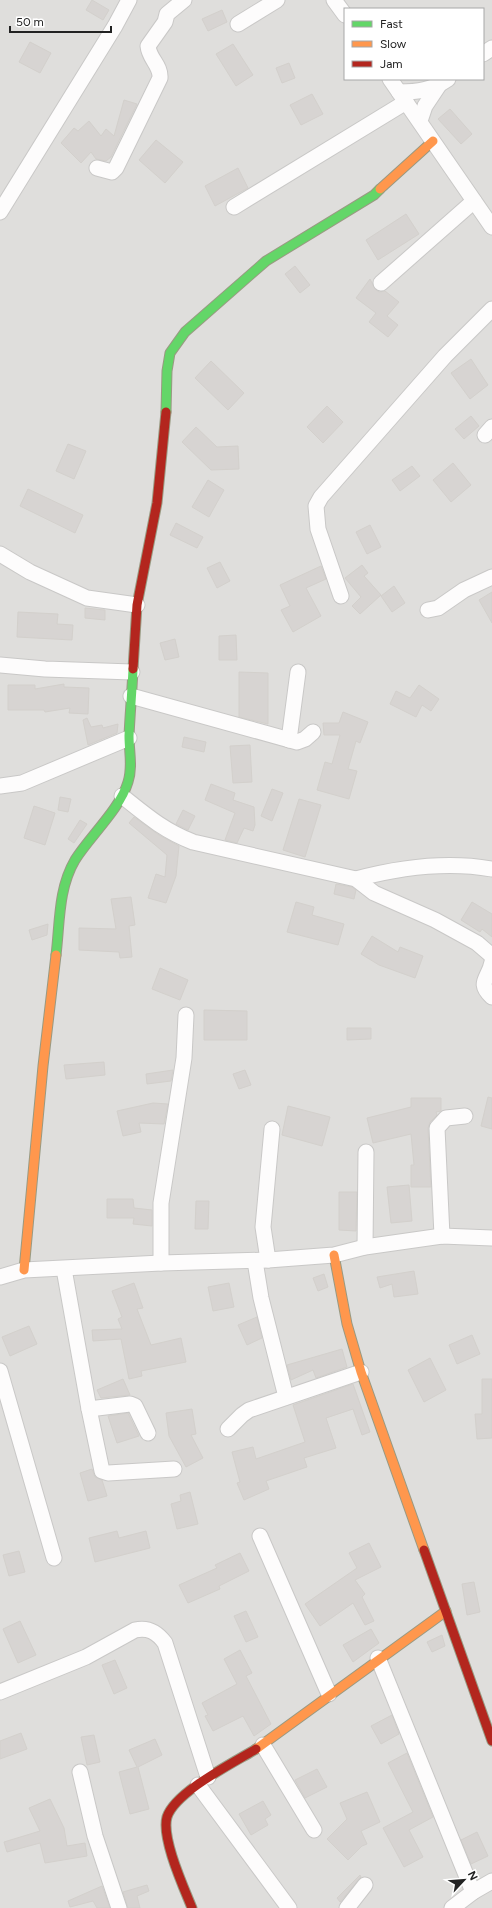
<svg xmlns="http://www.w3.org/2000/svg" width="492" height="1908" viewBox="0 0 492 1908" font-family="Figtree,sans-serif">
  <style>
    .residential { fill: #dfdedc; fill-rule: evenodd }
    .building { fill: #d7d4d2; stroke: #d3d0cc }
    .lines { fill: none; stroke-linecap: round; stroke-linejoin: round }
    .street-casing { stroke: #c9c8c7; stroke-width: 17 }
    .fast-casing { stroke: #999a82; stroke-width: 11 }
    .slow-casing { stroke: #999a82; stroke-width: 11 }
    .jam-casing { stroke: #999a82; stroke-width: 11 }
    .street { stroke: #fdfcfc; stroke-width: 15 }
    .fast { stroke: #63d668; stroke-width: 9 }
    .slow { stroke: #ff974d; stroke-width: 9 }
    .jam { stroke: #b3261e; stroke-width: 9 }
  </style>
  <rect width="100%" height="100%" fill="#f0eeeb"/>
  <path class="residential" d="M0 0H492V1908H0ZM345 9H483V79H345Z"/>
  <g class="building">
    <path d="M92 0 109 10 103 20 86 10Z"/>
    <path d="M222 10 227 22 208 31 202 19Z"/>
    <path d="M30 42 51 53 40 73 19 62Z"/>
    <path d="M233 44 253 75 236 86 216 54Z"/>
    <path d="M289 63 295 78 282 83 276 68Z"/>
    <path d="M312 94 323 114 301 125 290 105Z"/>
    <path d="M124 100 137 104 111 157 106 161 96 159 91 152 81 163 61 143 74 128 78 131 89 121 101 136 106 129 114 136Z"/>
    <path d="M450 109 472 134 461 144 438 119Z"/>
    <path d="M156 140 183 162 165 183 139 160Z"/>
    <path d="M238 168 248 188 215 206 205 186Z"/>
    <path d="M406 214 419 234 378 260 366 240Z"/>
    <path d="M295 266 310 285 300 293 285 274Z"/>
    <path d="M370 279 375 289 379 292 385 291 399 302 387 316 398 325 388 337 369 322 376 313 356 298Z"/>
    <path d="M471 359 488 385 470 399 451 373Z"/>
    <path d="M211 361 244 393 228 410 195 378Z"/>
    <path d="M327 406 343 422 323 443 307 427Z"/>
    <path d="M471 416 479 426 464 439 455 429Z"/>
    <path d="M196 427 217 447 238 446 239 469 211 470 182 442Z"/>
    <path d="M68 444 86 451 74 479 56 471Z"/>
    <path d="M453 463 471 485 451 502 433 480Z"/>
    <path d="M412 466 420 476 400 491 392 480Z"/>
    <path d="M208 480 224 490 209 517 192 507Z"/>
    <path d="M28 489 83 515 75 533 20 506Z"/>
    <path d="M176 523 203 537 197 548 170 535Z"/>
    <path d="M370 525 381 547 367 554 356 532Z"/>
    <path d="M220 562 230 581 217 588 207 568Z"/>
    <path d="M362 565 368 573 364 576 381 595 360 614 352 606 361 597 345 578Z"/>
    <path d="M321 566 326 579 306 588 321 616 293 632 281 610 290 606 280 585Z"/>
    <path d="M394 586 405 603 392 612 381 596Z"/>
    <path d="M492 592V623L479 600Z"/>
    <path d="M85 608 105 610V620L85 618Z"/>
    <path d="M18 612 58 614 57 624 73 625 72 640 17 637Z"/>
    <path d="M236 635 237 660H219V636Z"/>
    <path d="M175 639 179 657 165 660 160 643Z"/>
    <path d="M239 672 268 673V724L239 717Z"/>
    <path d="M64 684V687L89 688 88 714 69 713 70 708 45 712 44 710H8V685H35V689Z"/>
    <path d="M419 685 439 699 431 711 422 705 416 717 390 704 396 691 410 698Z"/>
    <path d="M343 712 368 722 360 743 356 741 348 769 357 771 349 799 317 790 325 762 332 764 340 735H324L323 723H339Z"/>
    <path d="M87 718 91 727 102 725 103 728 118 724 117 733 88 745 83 720Z"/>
    <path d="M184 737 206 742 204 752 182 747Z"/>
    <path d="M250 745 252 782 233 783 230 746Z"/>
    <path d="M211 784 235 793 233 800 254 807 255 825 253 831 244 828 237 843 225 840 235 813 205 800Z"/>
    <path d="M272 789 283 793 272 821 261 816Z"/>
    <path d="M60 797 71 799 68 812 58 810Z"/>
    <path d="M299 799 321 805 305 857 283 850Z"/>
    <path d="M34 806 55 813 45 845 24 838Z"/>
    <path d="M183 810 195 816 188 830 176 824Z"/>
    <path d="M134 817 159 835 179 846 176 876 166 903 148 898 156 874 165 877 167 855 129 823Z"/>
    <path d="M80 820 87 824 74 843 68 839Z"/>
    <path d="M336 884 352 887 356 890 354 899 334 894Z"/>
    <path d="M131 897 135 925 129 926 132 957 120 958 119 952 79 950V928L116 929 111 899Z"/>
    <path d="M296 902 314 907 312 915 344 924 338 945 287 932Z"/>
    <path d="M472 902 492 914V937L482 929 480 932 461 920Z"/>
    <path d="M48 924 47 935 32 940 29 930Z"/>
    <path d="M372 936 398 952 400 947 423 956 415 978 379 965 361 954Z"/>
    <path d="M160 968 188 980 180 1000 152 989Z"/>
    <path d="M204 1010 247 1011V1040H204Z"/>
    <path d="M347 1028H371V1039L347 1040Z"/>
    <path d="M104 1062 105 1075 66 1079 64 1065Z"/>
    <path d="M173 1070 171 1081 147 1084 146 1074Z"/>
    <path d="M245 1070 251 1085 239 1089 233 1074Z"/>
    <path d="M488 1097 492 1098V1129L481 1126Z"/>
    <path d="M411 1098H441V1111L436 1112 437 1115 430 1122 428 1128 431 1187H411V1165H414L411 1134 373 1143 367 1118 411 1107Z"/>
    <path d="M153 1103 168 1104 164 1124 139 1123 141 1132 123 1136 117 1111Z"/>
    <path d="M288 1106 330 1117 322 1146 282 1135Z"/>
    <path d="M409 1185 412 1221 391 1223 387 1187Z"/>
    <path d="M339 1192H357L356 1231 339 1230Z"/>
    <path d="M107 1199H133L134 1208 152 1210V1226L133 1224 134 1218H107Z"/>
    <path d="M196 1201H209L208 1229H195Z"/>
    <path d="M414 1271 418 1294 394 1297 392 1284 380 1288 377 1277Z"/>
    <path d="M324 1274 328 1287 318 1291 313 1278Z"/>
    <path d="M134 1283 143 1308 137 1309 151 1345 181 1338 186 1362 141 1371 142 1376 129 1379 121 1339 93 1341 92 1330 122 1329 118 1319 122 1317 112 1291Z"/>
    <path d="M229 1283 234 1307 213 1311 208 1287Z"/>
    <path d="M257 1317 262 1338 247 1345 238 1325Z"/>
    <path d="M29 1326 37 1344 10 1356 2 1337Z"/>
    <path d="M472 1335 480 1354 457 1364 449 1345Z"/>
    <path d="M342 1349 347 1367 316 1378 313 1370 291 1380 287 1365Z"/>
    <path d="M430 1358 446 1390 424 1402 408 1370Z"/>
    <path d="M123 1379 130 1395 101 1398 97 1390Z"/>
    <path d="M482 1379H492V1438L477 1439 475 1414H482Z"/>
    <path d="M353 1384 370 1432 362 1435 353 1409 326 1418 336 1448 304 1458 307 1467 266 1481 269 1489 244 1500 237 1483 240 1482 232 1452 253 1447 256 1459 305 1442 293 1405Z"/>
    <path d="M192 1409 196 1434 191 1435 203 1458 186 1467 169 1436 166 1413Z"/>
    <path d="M128 1413 139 1436 117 1443 108 1416Z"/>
    <path d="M92 1469 95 1477 102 1480 107 1496 88 1501 80 1473Z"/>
    <path d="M190 1492 198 1524 177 1529 171 1504 181 1501 180 1495Z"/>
    <path d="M117 1531 119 1538 146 1531 150 1548 95 1562 89 1538Z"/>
    <path d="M369 1543 381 1567 355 1580 365 1594 362 1597 374 1621 365 1625 353 1603 320 1626 305 1604 357 1568 349 1553Z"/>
    <path d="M19 1551 25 1572 9 1576 3 1555Z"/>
    <path d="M240 1553 249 1571 219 1586 220 1589 188 1603 179 1585 217 1568 215 1565Z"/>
    <path d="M474 1582 480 1612 467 1615 462 1584Z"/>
    <path d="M246 1611 258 1637 246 1642 234 1616Z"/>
    <path d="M20 1621 36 1655 18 1663 3 1629Z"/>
    <path d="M371 1629 379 1643 353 1662 343 1645Z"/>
    <path d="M442 1635 445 1646 432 1652 427 1642Z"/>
    <path d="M240 1650 252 1673 246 1676 271 1724 254 1736 243 1716 213 1731 205 1716 208 1715 202 1703 237 1684 224 1659Z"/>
    <path d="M115 1660 127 1688 114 1694 102 1665Z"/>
    <path d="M392 1715 399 1734 381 1744 371 1726Z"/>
    <path d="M21 1733 27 1749 0 1759V1741Z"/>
    <path d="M94 1735 100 1762 87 1765 81 1737Z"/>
    <path d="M155 1739 162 1755 138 1767 149 1809 130 1814 119 1772 137 1767 129 1750Z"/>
    <path d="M407 1753 433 1817 409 1830 423 1857 404 1867 383 1828 413 1812 388 1763Z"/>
    <path d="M317 1769 327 1787 305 1798 295 1780Z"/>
    <path d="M367 1792 380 1822 361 1831 367 1844 362 1846 348 1860 327 1839 347 1819 340 1803Z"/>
    <path d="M50 1799 64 1828 67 1846 85 1843 87 1856 45 1863 40 1843 7 1852 4 1842 40 1831 29 1808Z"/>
    <path d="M263 1801 271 1815 265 1819 268 1825 251 1835 239 1814Z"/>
    <path d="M477 1832 488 1856 471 1864 461 1840Z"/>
    <path d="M360 1875 361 1877 340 1902 337 1898Z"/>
    <path d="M147 1885 149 1891 137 1896 140 1908H128L123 1892Z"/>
    <path d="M102 1886 110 1908H97L93 1901 70 1907 68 1901Z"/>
  </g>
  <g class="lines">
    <g class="street-casing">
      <g id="street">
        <path d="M334 0 345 15"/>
        <path d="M238 24 277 0"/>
        <path d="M483 54 492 48"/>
        <path d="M390 79 492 227"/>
        <path d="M399 92C418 92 432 90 448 79"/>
        <path d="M420 121 425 106 439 85"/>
        <path d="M97 168 112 172 116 168 160 78C161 65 149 59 148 46L165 22 167 14 184 0"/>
        <path d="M234 207 406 102"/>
        <path d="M0 212 115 26 129 0"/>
        <path d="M381 283 474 201"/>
        <path d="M485 435 492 427"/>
        <path d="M0 554 30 572 87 598 137 605"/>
        <path d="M341 596 318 529 316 506 321 497 445 356 492 309"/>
        <path d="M428 610 438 608 464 590 492 577"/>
        <path d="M0 665 45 669 132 672"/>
        <path d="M131 696 297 742 305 739 313 732"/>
        <path d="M289 740 298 672"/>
        <path d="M0 786 22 783 129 738"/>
        <path d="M122 796C147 816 163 830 193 842L356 879 374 893 435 920 477 943 491 955 492 958"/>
        <path d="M356 879C401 867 446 861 492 869"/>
        <path d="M492 962C489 979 476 982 492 997"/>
        <path d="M442 1236 437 1128 446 1118 465 1116"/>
        <path d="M365 1247 366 1152"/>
        <path d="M268 1260 263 1227 272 1129"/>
        <path d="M255 1261 261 1298 286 1397"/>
        <path d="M161 1263V1203L184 1058 186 1015"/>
        <path d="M64 1269 89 1409 102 1471 108 1473 174 1469"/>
        <path d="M0 1277 24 1270 161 1263 268 1260 334 1255 365 1247 442 1236 492 1238"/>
        <path d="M0 1371 54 1558"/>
        <path d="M89 1409 130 1404 135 1406 148 1433"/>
        <path d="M228 1429 242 1415 249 1410 361 1372"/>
        <path d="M260 1536 329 1694"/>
        <path d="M378 1658 473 1892"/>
        <path d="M0 1692 86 1657 135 1630C148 1627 157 1632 165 1643L208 1777"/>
        <path d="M263 1745 314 1830"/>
        <path d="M80 1772 95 1836 119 1908"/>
        <path d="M198 1785 289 1908"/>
        <path d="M347 1908 365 1885"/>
        <path d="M452 1908 473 1892 492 1881"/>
      </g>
    </g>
    <g class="fast-casing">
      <g id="fast">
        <path d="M166 412 167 371 170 353 185 332 266 261 374 195 380 189"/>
        <path d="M56 955C60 923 58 889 75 860 90 836 120 809 128 782 133 767 129 752 129 736 130 714 132 692 133 669"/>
      </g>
    </g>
    <g class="slow-casing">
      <g id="slow">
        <path d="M380 189 433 141"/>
        <path d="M334 1255 347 1324 361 1372 424 1550"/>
        <path d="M24 1270 43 1066 56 955"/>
        <path d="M256 1749 446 1611"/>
      </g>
    </g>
    <g class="jam-casing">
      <g id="jam">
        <path d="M133 669 137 605 157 503 166 412"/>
        <path d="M424 1550 492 1741"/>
        <path d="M192 1908C184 1888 161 1838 167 1817 175 1792 233 1763 256 1749"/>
      </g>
    </g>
    <use href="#street" class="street"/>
    <use href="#fast" class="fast"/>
    <use href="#slow" class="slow"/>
    <use href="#jam" class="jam"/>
  </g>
  <rect x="344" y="8" width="140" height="72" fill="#ffffff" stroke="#a7a7a7"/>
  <rect x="352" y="21" width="20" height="6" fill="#63d668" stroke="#a7a7a7"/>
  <text x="380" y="28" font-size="12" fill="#222222">Fast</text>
  <rect x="352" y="41" width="20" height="6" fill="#ff974d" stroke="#a7a7a7"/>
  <text x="380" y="48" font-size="12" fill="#222222">Slow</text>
  <rect x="352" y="61" width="20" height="6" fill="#b3261e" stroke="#a7a7a7"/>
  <text x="380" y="68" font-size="12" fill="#222222">Jam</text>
  <g transform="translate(464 1880) rotate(64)" stroke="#ffffff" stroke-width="3" paint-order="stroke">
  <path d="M0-3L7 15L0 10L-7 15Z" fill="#222222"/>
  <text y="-6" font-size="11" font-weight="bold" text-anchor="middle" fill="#222222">N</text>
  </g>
  <path d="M10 26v6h101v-6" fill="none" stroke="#222222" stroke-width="2"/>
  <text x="16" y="26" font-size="12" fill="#222222" stroke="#ffffff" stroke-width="3" paint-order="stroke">50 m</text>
</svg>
